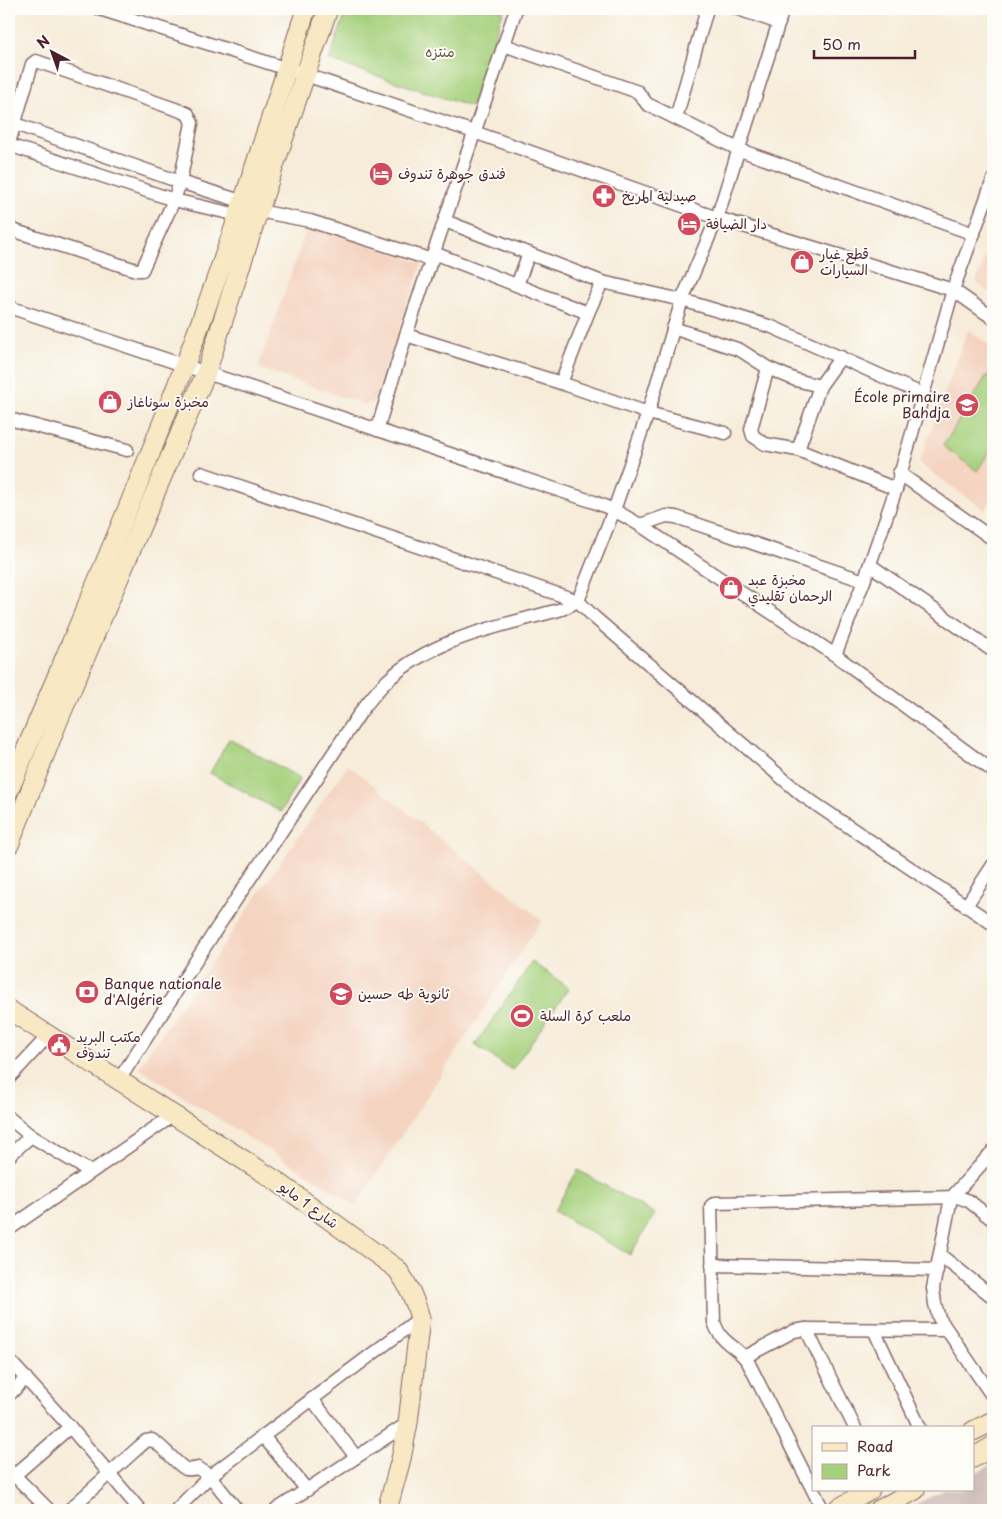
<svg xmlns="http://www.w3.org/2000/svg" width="1002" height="1519" viewBox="0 0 1002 1519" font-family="'Playpen Sans','Playpen Sans Arabic',sans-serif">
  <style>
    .built { fill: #f4d3c0 }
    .industrial { fill: #d0c0bc }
    .green { fill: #a5d07c; stroke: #787854 }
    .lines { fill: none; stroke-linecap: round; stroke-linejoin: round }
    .street-casing { stroke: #866768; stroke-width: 15 }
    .secondary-casing { stroke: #866768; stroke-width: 21 }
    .street { stroke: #fff; stroke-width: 12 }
    .secondary { stroke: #f8e8c3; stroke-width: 19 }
    .labels { text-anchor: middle; stroke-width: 4; stroke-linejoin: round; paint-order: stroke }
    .park-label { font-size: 14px; fill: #655443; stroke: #fdfcf7 }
    .poi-label { font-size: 14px; fill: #4a1f2b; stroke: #fdfcf7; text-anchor: start }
    .street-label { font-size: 14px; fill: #4a1f2b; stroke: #fdfcf7 }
  </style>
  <rect width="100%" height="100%" fill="#fdfcf7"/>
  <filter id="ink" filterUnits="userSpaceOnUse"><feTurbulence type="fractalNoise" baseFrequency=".02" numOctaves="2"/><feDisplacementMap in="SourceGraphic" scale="10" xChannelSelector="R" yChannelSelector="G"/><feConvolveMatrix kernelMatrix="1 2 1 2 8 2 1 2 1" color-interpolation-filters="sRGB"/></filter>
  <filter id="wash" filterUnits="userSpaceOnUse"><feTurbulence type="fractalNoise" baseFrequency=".0096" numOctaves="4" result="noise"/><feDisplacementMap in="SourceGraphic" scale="20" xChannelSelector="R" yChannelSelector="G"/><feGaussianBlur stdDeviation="1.12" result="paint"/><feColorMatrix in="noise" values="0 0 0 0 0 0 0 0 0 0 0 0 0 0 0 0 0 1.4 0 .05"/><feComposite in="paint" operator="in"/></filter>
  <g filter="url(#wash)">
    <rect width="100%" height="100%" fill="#f6ecd9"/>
    <g class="built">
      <path d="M308 225 422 263 375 401 365 405 258 368Z"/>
      <path d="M993 234V295L976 283Z"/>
      <path d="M968 330 993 348V498L985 510 919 463Z"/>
      <path d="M348 765 542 920 356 1205 138 1068Z"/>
    </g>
    <path class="industrial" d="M993 1464V1510H905L944 1490H973V1475Z"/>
    <g class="green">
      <path d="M347 9H504L471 107 329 60Z"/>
      <path d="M987 375 993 380V446L977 471 943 446Z"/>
      <path d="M229 739 300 778 281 812 210 773Z"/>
      <path d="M532 962 569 988 512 1070 475 1045Z"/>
      <path d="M578 1170 655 1214 630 1255 554 1211Z"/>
    </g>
  </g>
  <g filter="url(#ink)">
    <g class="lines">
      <g class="street-casing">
        <g id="street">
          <path d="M100 9 306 75 474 132 717 218 953 290 993 318"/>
          <path d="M738 9 779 23"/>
          <path d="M504 45 638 92 647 104 740 150 974 234"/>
          <path d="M676 118 707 9"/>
          <path d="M9 126 15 124 180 182 260 207 269 213 310 221 432 260"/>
          <path d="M9 143 32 64 36 61 181 111 188 114 192 123 180 182 174 200 142 270H136L9 229"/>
          <path d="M9 145 174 200 246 217"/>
          <path d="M445 221 602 282 682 300 772 327 922 394"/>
          <path d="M434 253 588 313"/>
          <path d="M517 285 529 253"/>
          <path d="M9 307 594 502 614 510 640 525 835 655 993 771"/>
          <path d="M673 328 740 350 768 368 796 380 820 386"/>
          <path d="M406 335 561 383 648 413 725 433"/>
          <path d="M768 368 751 429 753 436 765 444 798 450 896 489"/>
          <path d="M561 383 588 313 602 282"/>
          <path d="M9 419 127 450"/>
          <path d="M377 430 406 335 516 9"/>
          <path d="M798 450 820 386 841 357"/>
          <path d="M201 473 578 601 614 510 648 413 682 300 717 218 783 9"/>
          <path d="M899 473 993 539"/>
          <path d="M640 525 666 516 676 517 864 581"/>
          <path d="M870 565 993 651"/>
          <path d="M835 655 864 581 896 489 953 290 993 180"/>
          <path d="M966 906 993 865"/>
          <path d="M9 1078 48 1036"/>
          <path d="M119 1080 217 928 362 710C370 700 378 689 387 681 433 637 503 626 562 609L578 601 594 617 802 795 993 924"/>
          <path d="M9 1118 31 1136 91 1172"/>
          <path d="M993 1151 951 1198 933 1288 935 1304 939 1318 993 1397"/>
          <path d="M9 1156 31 1136"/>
          <path d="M9 1229 172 1116"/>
          <path d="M940 1255 993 1297"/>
          <path d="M712 1265 937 1270"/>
          <path d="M806 1329 855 1428"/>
          <path d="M874 1330 920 1428"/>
          <path d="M745 1357 794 1331 806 1329 947 1330"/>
          <path d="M9 1360 70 1427 140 1510"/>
          <path d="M9 1395 26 1378"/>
          <path d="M312 1399 356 1457"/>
          <path d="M263 1436 307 1490"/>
          <path d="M9 1470 49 1510"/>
          <path d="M9 1480 70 1427"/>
          <path d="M69 1510 139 1447 146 1441 152 1440C163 1446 177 1465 186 1469 190 1470 194 1469 198 1468L210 1476 420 1318"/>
          <path d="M176 1510 210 1476 237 1510"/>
          <path d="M276 1510 408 1423"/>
          <path d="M823 1510 748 1362C736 1344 722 1346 714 1322L711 1206 715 1203 958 1197 969 1201 993 1220"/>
        </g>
      </g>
      <g class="secondary-casing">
        <g id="secondary">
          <path d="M9 790C68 649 130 509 184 367 229 249 268 129 306 9"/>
          <path d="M9 845 58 721 206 373 256 218 328 9"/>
          <path d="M9 1010 275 1180 397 1269C408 1284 415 1299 420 1318L408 1423 401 1459 387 1510"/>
          <path d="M973 1431 993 1421"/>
          <path d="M973 1458 993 1446"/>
          <path d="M836 1510 870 1490"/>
          <path d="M879 1510 915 1490"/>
        </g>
      </g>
      <use href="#street" class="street"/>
      <use href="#secondary" class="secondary"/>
    </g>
  </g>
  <defs>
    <g id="hotel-disc" transform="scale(1.25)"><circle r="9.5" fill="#d1495b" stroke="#fdfcf7"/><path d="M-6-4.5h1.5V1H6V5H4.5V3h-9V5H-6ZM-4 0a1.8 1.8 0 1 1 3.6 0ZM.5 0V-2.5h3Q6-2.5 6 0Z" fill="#fff"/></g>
    <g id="pharmacy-disc" transform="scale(1.25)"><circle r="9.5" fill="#d1495b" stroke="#fdfcf7"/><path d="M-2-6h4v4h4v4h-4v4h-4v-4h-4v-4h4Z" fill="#fff"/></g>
    <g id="shop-disc" transform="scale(1.25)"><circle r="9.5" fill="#d1495b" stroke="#fdfcf7"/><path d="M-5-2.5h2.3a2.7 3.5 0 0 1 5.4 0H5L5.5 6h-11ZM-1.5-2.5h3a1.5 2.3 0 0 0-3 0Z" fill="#fff"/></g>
    <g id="school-disc" transform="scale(1.25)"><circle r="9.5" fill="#d1495b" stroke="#fdfcf7"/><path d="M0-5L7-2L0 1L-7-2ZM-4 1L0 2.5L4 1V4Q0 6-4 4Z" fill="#fff"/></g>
    <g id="bank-disc" transform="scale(1.25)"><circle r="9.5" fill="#d1495b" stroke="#fdfcf7"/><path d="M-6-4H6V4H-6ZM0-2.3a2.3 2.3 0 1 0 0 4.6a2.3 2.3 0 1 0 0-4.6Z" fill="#fff"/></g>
    <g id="stadium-disc" transform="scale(1.25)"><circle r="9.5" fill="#d1495b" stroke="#fdfcf7"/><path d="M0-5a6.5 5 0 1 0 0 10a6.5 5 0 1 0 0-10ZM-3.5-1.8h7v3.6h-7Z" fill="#fff"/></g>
    <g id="civic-disc" transform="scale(1.25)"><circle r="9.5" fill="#d1495b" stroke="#fdfcf7"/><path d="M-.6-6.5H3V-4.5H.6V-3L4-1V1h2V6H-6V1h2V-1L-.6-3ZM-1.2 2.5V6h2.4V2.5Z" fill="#fff"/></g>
  </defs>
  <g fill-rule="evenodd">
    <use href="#hotel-disc" x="381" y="174"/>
    <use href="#pharmacy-disc" x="604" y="196"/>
    <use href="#hotel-disc" x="689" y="224"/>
    <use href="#shop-disc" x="802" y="262"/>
    <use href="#shop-disc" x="110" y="402"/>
    <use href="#school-disc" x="967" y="405"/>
    <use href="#shop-disc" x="731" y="588"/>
    <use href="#bank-disc" x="87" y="992"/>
    <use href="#school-disc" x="341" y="994"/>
    <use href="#stadium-disc" x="522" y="1016"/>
    <use href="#civic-disc" x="59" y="1045"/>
  </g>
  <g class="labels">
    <g class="park-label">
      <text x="440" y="57">منتزه</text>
    </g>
    <g class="poi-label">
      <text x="398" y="179">فندق جوهرة تندوف</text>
      <text x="622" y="201">صيدلية المريخ</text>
      <text x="706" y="229">دار الضيافة</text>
      <text x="820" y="259">قطع غيار<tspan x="820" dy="16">السيارات</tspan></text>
      <text x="950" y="402" text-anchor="end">École primaire<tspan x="950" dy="16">Bahdja</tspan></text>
      <text x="128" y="407">مخبزة سوناغاز</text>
      <text x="748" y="585">مخبزة عبد<tspan x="748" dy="16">الرحمان تقليدي</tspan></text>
      <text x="104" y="989">Banque nationale<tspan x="104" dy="16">d'Algérie</tspan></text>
      <text x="358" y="999">ثانوية طه حسين</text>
      <text x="540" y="1021">ملعب كرة السلة</text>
      <text x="76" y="1042">مكتب البريد<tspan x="76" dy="16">تندوف</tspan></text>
    </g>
    <g class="street-label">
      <text transform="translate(309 1205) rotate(36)" y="5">شارع 1 مايو</text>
    </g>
  </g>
  <rect width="1002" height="1519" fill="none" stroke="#fdfcf7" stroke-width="30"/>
  <rect x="812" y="1426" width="162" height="65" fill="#fdfcf7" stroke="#b5a4a5"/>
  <rect x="822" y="1443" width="25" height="8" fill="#f8e8c3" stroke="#b5a4a5"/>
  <text x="857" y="1452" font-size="15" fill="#4a1f2b">Road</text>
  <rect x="822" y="1464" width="25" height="15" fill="#a5d07c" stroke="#b5a4a5"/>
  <text x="857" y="1476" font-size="15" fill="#4a1f2b">Park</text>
  <g transform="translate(52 52) rotate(319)" stroke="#fdfcf7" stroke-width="4" paint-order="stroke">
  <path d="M0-4L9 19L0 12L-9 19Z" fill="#4a1f2b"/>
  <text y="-8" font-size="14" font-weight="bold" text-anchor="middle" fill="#4a1f2b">N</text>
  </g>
  <path d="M814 50v8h101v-8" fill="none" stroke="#4a1f2b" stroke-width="2.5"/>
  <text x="822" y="50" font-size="15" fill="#4a1f2b" stroke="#fdfcf7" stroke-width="4" paint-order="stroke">50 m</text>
</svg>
